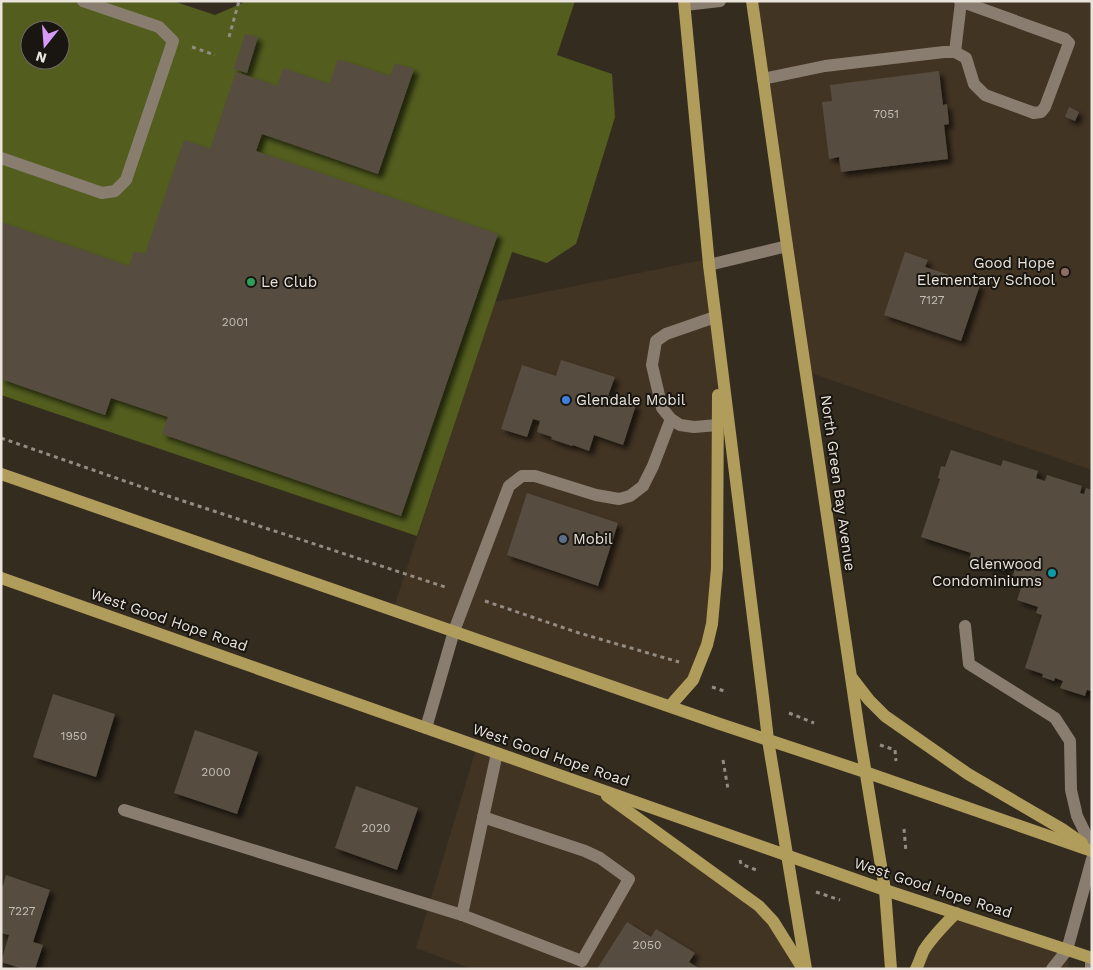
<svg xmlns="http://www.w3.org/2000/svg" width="1093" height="970" viewBox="0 0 1093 970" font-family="'Work Sans',sans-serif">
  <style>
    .built { fill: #423423 }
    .green { fill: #525d1e; fill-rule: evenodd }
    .building { fill: #564d3f; filter: url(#shadow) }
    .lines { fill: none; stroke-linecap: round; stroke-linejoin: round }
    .path { stroke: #938c82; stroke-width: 3; stroke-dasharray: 4 4; stroke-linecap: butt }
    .minor { stroke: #887d6f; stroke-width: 12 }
    .major { stroke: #b09c5b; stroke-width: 12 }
    .education-dot { fill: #8d6e63; stroke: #191510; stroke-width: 2 }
    .leisure-dot { fill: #2e9e5b; stroke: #191510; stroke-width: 2 }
    .shop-dot { fill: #3f7fe0; stroke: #191510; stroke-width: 2 }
    .service-dot { fill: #5c6f8a; stroke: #191510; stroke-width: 2 }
    .culture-dot { fill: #0f9aa8; stroke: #191510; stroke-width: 2 }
    .labels { text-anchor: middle; stroke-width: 4; stroke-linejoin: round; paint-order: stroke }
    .number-label { font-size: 12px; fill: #c5beb5 }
    .poi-label { font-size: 15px; fill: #eae4dc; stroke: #191510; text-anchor: start }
    .street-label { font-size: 15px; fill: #eae4dc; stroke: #191510 }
  </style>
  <defs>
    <filter id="shadow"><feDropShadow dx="4.5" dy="4.5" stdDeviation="2.5" flood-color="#0009"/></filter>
  </defs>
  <rect width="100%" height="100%" fill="#352c20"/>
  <g class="built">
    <path d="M752 1H1092V470L805 371Z"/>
    <path d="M708 259 719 345 717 568 707 645 670 706 393 610 495 302Z"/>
    <path d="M477 746 595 788 759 906 803 969H472L416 948Z"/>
    <path d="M956 913 1067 950 1069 969H916Z"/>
  </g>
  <path class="green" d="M1 1H173L215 15 247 1H575L557 55 612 74 615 117 576 244 547 263 512 252 417 536 1 395ZM30 30H60V60H30Z"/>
  <g class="building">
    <path d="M245 34 258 37 247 73 234 69Z"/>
    <path d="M338 59 390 76 395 63 414 69 378 174 262 134 256 151 498 234 401 516 162 434 168 417 111 398 105 415 1 379V222L129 266 134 251 145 254 184 140 210 149 236 72 277 86 283 68 329 84Z"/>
    <path d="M939 71 943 105 947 104 949 124 944 125 948 159 841 172 839 157 829 159 822 102 832 101 830 85Z"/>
    <path d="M1069 107 1079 112 1075 121 1065 117Z"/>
    <path d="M905 252 928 260 925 267 980 285 961 341 884 315Z"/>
    <path d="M561 360 615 377 608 396 636 405 623 445 594 435 589 451 573 445 572 446 551 439 552 437 537 432 540 421 533 419 527 437 501 429 522 365 556 376Z"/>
    <path d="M951 450 1001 466 1003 460 1038 471 1036 478 1045 481 1047 475 1082 486 1080 493 1084 494 1086 488 1092 490V691L1087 690 1085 696 1060 688 1063 681 1055 678 1054 681 1042 677 1043 674 1025 668 1042 615 1036 613 1038 607 1017 600 1024 579 1013 576 1015 568 1006 565 1004 571 969 560 971 553 921 537 940 479 938 478 941 466 945 467Z"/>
    <path d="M527 493 618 523 598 586 507 555Z"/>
    <path d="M53 694 115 714 96 777 33 757Z"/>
    <path d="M195 730 258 752 237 814 174 793Z"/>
    <path d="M356 786 418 808 397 870 335 848Z"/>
    <path d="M6 875 50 890 33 942 43 945 35 969H23L1 962 9 935 1 933V885L3 886Z"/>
    <path d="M627 922 651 937 656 929 695 953 689 962 700 969H597Z"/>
  </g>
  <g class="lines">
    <g class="path">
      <path d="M229 37 239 1"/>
      <path d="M192 47 215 55"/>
      <path d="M1 438 162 494 448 588"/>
      <path d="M485 601 579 633 679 662"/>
      <path d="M712 687 727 692"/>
      <path d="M789 713 814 723"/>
      <path d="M880 745 895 750 896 761"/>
      <path d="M723 760 728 789"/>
      <path d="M904 829 906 852"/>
      <path d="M740 860 741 864 759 871"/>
      <path d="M816 892 840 900"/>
    </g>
    <g class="minor">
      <path d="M685 5 720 1"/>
      <path d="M955 52 961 2"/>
      <path d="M763 79 825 66 944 52H955L966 58 974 84 985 95 1034 113 1041 112 1045 107 1069 43 1065 39 960 1"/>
      <path d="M1 158 102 193 115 191 126 180 173 41 159 27 83 1"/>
      <path d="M709 265 787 246"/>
      <path d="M715 317 666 334 656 341 652 365 662 408 671 419 680 425 694 427 718 425"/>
      <path d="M965 626 969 664 1055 718 1070 741 1071 790 1077 816 1092 847"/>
      <path d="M426 728 454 631 509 486 522 476H535L596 495 619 499 630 496 643 486 653 466 671 419"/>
      <path d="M124 810 462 915 497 753"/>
      <path d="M462 915 582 961 629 879 600 858 585 851 483 817"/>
      <path d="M1091 958V969"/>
      <path d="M1052 969 1067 950 1092 859"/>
    </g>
    <g class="major">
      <path d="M684 1 709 265 764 705 768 740 806 969"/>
      <path d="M752 1 787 246 860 738 885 890 891 969"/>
      <path d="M1 474 717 723 865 772 1092 851"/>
      <path d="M1 578 885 890 1092 958"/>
      <path d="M852 678 869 700 885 716 968 774 1062 829 1082 843"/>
      <path d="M670 706 693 680 707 645 712 624 717 568 718 395"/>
      <path d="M607 796 759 906 773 921 803 969"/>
      <path d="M916 969C919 963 921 956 924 950 933 936 944 925 956 913"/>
    </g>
  </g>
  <circle class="education-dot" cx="1065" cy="272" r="5"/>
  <circle class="leisure-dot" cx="251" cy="282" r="5"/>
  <circle class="shop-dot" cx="566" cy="400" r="5"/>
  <circle class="service-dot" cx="563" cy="539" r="5"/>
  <circle class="culture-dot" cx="1052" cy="573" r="5"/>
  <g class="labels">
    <g class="number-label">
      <text x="886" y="118">7051</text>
      <text x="932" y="304">7127</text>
      <text x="235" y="326">2001</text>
      <text x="74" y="740">1950</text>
      <text x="216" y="776">2000</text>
      <text x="376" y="832">2020</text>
      <text x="22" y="915">7227</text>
      <text x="647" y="949">2050</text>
    </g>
    <g class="poi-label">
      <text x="1055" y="268" text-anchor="end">Good Hope<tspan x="1055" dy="17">Elementary School</tspan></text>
      <text x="261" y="287">Le Club</text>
      <text x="576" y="405">Glendale Mobil</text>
      <text x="573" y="544">Mobil</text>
      <text x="1042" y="569" text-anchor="end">Glenwood<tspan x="1042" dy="17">Condominiums</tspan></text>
    </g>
    <g class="street-label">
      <text transform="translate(838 483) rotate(82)" y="5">North Green Bay Avenue</text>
      <text transform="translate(169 620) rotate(19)" y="5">West Good Hope Road</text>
      <text transform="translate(551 755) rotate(19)" y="5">West Good Hope Road</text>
      <text transform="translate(933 888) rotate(18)" y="5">West Good Hope Road</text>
    </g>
  </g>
  <rect width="1093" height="970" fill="none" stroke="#eae4dc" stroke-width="5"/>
  <g transform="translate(45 45) rotate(197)"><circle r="24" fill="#191510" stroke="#6d6862"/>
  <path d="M0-4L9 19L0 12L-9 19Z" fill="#d89af8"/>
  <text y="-8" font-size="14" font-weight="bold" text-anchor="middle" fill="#eae4dc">N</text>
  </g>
</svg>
